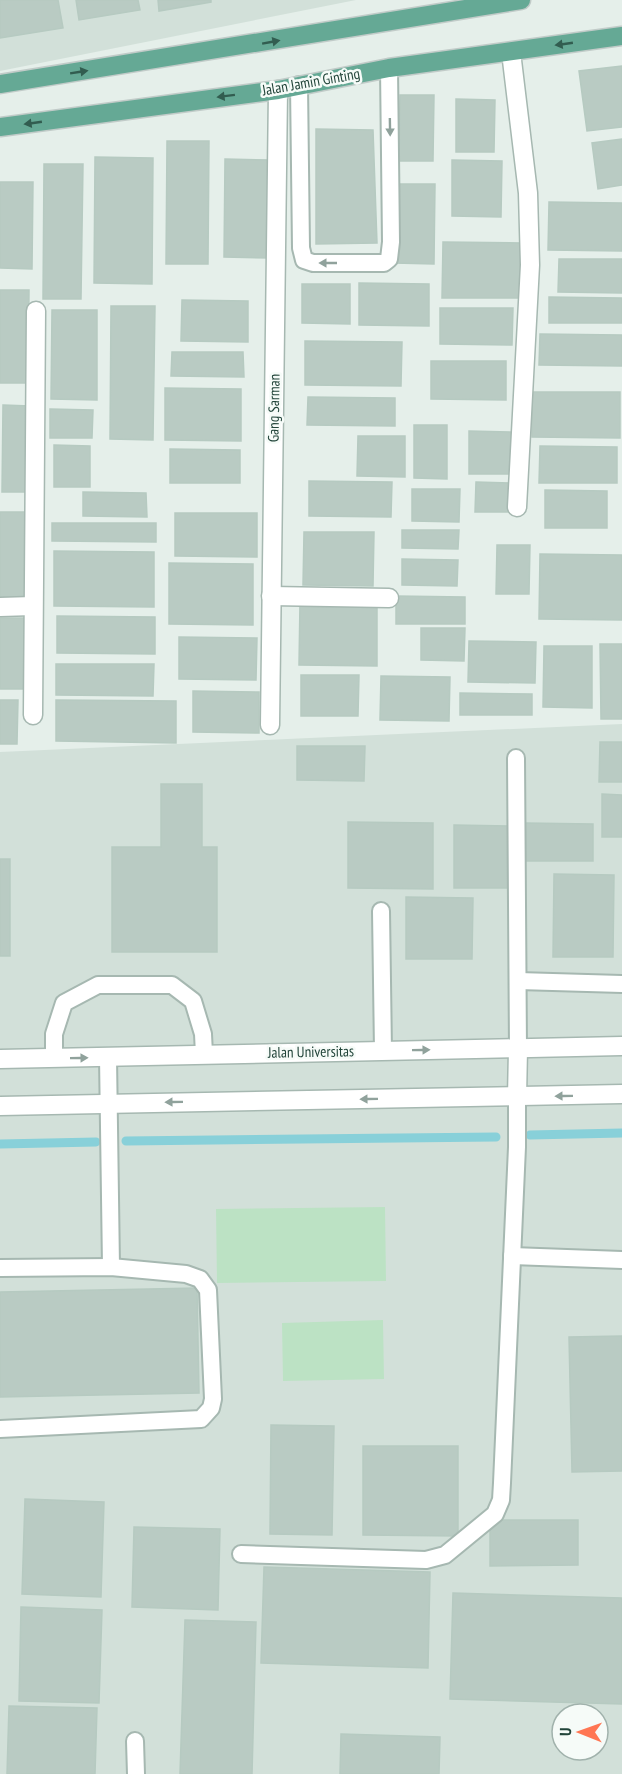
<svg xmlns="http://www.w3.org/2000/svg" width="622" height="1774" viewBox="0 0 622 1774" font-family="'PT Sans Narrow',sans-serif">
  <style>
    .built { fill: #d2e0d9; fill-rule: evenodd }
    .green { fill: #bce2c4 }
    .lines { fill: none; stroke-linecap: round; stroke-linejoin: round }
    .stream { stroke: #88d0d9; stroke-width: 9 }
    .building { fill: #b9cbc3; stroke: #b6cac1; stroke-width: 1.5 }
    .lane-casing { stroke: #a6b8b1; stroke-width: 20 }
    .street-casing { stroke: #a6b8b1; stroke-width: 21 }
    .primary-casing { stroke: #c1cbc8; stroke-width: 21 }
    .lane { stroke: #fff; stroke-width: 16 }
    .street { stroke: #fff; stroke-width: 18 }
    .primary { stroke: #65a995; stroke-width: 18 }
    .oneway { fill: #325d50 }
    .oneway2 { fill: #90a29c }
    .labels { text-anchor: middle; stroke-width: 5; stroke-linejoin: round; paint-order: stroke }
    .street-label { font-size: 15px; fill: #214439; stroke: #f6fbf8 }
  </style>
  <rect width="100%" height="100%" fill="#e5efea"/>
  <g class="built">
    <path d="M0 0H356L0 71Z"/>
    <path d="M622 724V1774H0V752ZM562 1714H598V1750H562Z"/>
  </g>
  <g class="green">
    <path d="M385 1207 386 1281 217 1283 216 1209Z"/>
    <path d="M383 1320 384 1379 283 1381 282 1323Z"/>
  </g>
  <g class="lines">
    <g class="stream">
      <path d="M530 1135 622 1133"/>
      <path d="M126 1141 496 1137"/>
      <path d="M0 1144 96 1142"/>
    </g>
  </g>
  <g class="building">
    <path d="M0 0H58L63 28 0 38Z"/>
    <path d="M76 0H138L140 10 79 20Z"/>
    <path d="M158 0H211V2L159 11Z"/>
    <path d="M622 66V127L587 131 579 71Z"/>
    <path d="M400 95H434L433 161H399Z"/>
    <path d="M456 99 495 100 494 152H456Z"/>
    <path d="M316 129 373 130 377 243 316 244Z"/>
    <path d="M622 139V185L598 189 592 143Z"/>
    <path d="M167 141H209L208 264H166Z"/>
    <path d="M95 157 153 158 152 284 94 283Z"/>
    <path d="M225 159 271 160 270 258 224 257Z"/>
    <path d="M452 160 502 161 501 217 452 216Z"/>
    <path d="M44 164H83L81 299H43Z"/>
    <path d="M0 182H33L32 269 0 268Z"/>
    <path d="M395 184H435L434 264 394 263Z"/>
    <path d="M549 202 622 203V251L548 250Z"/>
    <path d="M443 242 521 243 520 298H442Z"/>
    <path d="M559 259H622V293L558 292Z"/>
    <path d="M359 283 429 284V326L359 325Z"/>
    <path d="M302 284H350V324L302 323Z"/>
    <path d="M0 290H29L28 383H0Z"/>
    <path d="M549 297 622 298V323H549Z"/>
    <path d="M182 300 248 301V342L181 341Z"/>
    <path d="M111 306H155L153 440 110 439Z"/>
    <path d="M440 308H513L512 345 440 344Z"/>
    <path d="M52 310H97V400L51 399Z"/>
    <path d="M540 334 622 335V366L539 365Z"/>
    <path d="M305 341 402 342 401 386 305 385Z"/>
    <path d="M172 352H243L244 377 171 376Z"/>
    <path d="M431 361H506V400L431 399Z"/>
    <path d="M165 388 241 389V441L165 440Z"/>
    <path d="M532 392H620V438L532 437Z"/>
    <path d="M308 397 395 398V426L307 425Z"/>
    <path d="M3 405 30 406 29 492H2Z"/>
    <path d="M50 409 93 410 92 438H50Z"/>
    <path d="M414 425H447V479L414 478Z"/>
    <path d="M469 431 511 432 510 474H469Z"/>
    <path d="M358 436H405V477L357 476Z"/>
    <path d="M54 445 90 446V487H54Z"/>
    <path d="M540 446 617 447V483H539Z"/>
    <path d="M170 449 240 450V483H170Z"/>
    <path d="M309 481 392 482 391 517 309 516Z"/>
    <path d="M476 482 510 483V512H475Z"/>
    <path d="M412 489H460L459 522 412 521Z"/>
    <path d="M545 490 607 491V528H545Z"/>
    <path d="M83 492 146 493 147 517 83 516Z"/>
    <path d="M0 512H26L25 597H0Z"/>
    <path d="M175 513H257V557L175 556Z"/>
    <path d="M52 523H156V542L52 541Z"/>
    <path d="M402 530H459L458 549 402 548Z"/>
    <path d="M304 532H374L373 586 303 585Z"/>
    <path d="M497 545H530L529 594H496Z"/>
    <path d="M54 551 154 552V607L54 606Z"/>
    <path d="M540 554 622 555V620L539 619Z"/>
    <path d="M402 559 458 560 457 586 402 585Z"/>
    <path d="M169 563 253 564V625L169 624Z"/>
    <path d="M396 596 465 597V624H396Z"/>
    <path d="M300 602 377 603V666L299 665Z"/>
    <path d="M57 616 155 617V654L57 653Z"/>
    <rect x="0" y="618" width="27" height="71"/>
    <path d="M421 628H465L464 661 421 660Z"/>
    <path d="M179 637 257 638 256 680 179 679Z"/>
    <path d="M469 641 536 642 535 683 468 682Z"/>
    <path d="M600 644H622V719H601Z"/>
    <path d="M544 646H592V708L543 707Z"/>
    <path d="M56 664H154L153 696 56 695Z"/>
    <path d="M301 675H359L358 716H301Z"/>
    <path d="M381 676 450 677 449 721 380 720Z"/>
    <path d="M193 691 259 692V733L193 732Z"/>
    <path d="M460 693 532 694V715H460Z"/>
    <path d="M0 700H18L17 744H0Z"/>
    <path d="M56 700 176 701V743L56 741Z"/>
    <path d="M600 742H622V782H599Z"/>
    <path d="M297 746H365L364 781 297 780Z"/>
    <path d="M161 784H202V847H217V952H112V847H161Z"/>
    <path d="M602 794 622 795V837H602Z"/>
    <path d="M348 822 433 823V889L348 888Z"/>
    <path d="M525 823 593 824V861H525Z"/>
    <path d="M454 825 509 826V888H454Z"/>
    <rect x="0" y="859" width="10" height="97"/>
    <path d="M554 874 614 875 613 957H553Z"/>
    <path d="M406 897 473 898 472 959H406Z"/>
    <path d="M197 1288 199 1393 0 1397V1292Z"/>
    <path d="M622 1336V1471L572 1472 569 1337Z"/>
    <path d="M271 1425 334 1426 332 1535 270 1534Z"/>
    <path d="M363 1446H458V1536L363 1535Z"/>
    <path d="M25 1499 104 1502 101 1597 22 1594Z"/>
    <path d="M490 1520H578V1565L490 1566Z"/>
    <path d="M134 1527 220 1529 218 1610 132 1607Z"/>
    <path d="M264 1567 430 1572 428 1668 261 1663Z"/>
    <path d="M453 1593 622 1598V1704L450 1699Z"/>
    <path d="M21 1607 102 1610 99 1703 19 1701Z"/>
    <path d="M185 1620 256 1622 252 1774H180Z"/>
    <path d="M9 1706 97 1708 95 1774H7Z"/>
    <path d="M341 1734 440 1737 439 1774H340Z"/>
  </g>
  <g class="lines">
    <g class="lane-casing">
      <g id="lane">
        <path d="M299 85 301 248 304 260 313 263H384L389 259 391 242 389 68"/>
        <path d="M516 758 518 1049"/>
        <path d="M381 911 383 1051"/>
        <path d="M518 981 622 984"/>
        <path d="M108 1057 111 1267"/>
        <path d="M54 1058V1034L64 1003 98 985H172L193 1001 203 1034 204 1054"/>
        <path d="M512 1256 622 1260"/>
        <path d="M0 1268 111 1267 186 1274 200 1279 208 1290 213 1399 211 1408 201 1419 0 1429"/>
        <path d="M241 1554 426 1560 445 1555 495 1514 501 1500 502 1483 517 1147V1097"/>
        <path d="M135 1741 136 1774"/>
      </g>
    </g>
    <g class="street-casing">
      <g id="street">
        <path d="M511 52 528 193 530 265 517 507"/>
        <path d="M271 596 389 598"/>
        <path d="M0 607 33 606"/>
        <path d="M33 715 36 311"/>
        <path d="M270 725 278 90"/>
        <path d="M0 1059 622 1046"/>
        <path d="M517 1097 518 1049"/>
        <path d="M0 1106 622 1094"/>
      </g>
    </g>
    <g class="primary-casing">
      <g id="primary">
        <path d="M0 84 521 0"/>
        <path d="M0 127 278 90 389 68 622 36"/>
      </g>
    </g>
    <use href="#lane" class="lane"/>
    <use href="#street" class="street"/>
    <use href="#primary" class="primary"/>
  </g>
  <defs><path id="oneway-solid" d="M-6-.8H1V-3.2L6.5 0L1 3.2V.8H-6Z" transform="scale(1.5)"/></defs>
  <g class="oneway">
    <use href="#oneway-solid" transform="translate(271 42) rotate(-10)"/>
    <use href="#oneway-solid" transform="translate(564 44) rotate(172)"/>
    <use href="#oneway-solid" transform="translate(79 72) rotate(-9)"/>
    <use href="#oneway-solid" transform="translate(226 96) rotate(173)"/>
    <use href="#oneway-solid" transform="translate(33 123) rotate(172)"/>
  </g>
  <g class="oneway2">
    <use href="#oneway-solid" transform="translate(390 127) rotate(89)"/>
    <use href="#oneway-solid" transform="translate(328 263) rotate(180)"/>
    <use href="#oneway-solid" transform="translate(421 1050) rotate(-1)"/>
    <use href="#oneway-solid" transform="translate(79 1058) rotate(-1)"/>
    <use href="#oneway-solid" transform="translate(564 1096) rotate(179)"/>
    <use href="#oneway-solid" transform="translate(369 1099) rotate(179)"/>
    <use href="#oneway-solid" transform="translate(174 1102) rotate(179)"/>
  </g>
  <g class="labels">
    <g class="street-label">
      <text transform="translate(311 82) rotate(-10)" y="5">Jalan Jamin Ginting</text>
      <text transform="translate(274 408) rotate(-89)" y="5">Gang Sarman</text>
      <text transform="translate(311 1052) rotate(-1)" y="5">Jalan Universitas</text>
    </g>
  </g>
  <g transform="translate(580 1732) rotate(271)"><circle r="28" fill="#f6fbf8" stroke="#a1b2ac" stroke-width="1.5"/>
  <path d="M0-4.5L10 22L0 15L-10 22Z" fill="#ff7653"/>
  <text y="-9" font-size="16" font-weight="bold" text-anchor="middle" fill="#214439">U</text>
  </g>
</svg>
